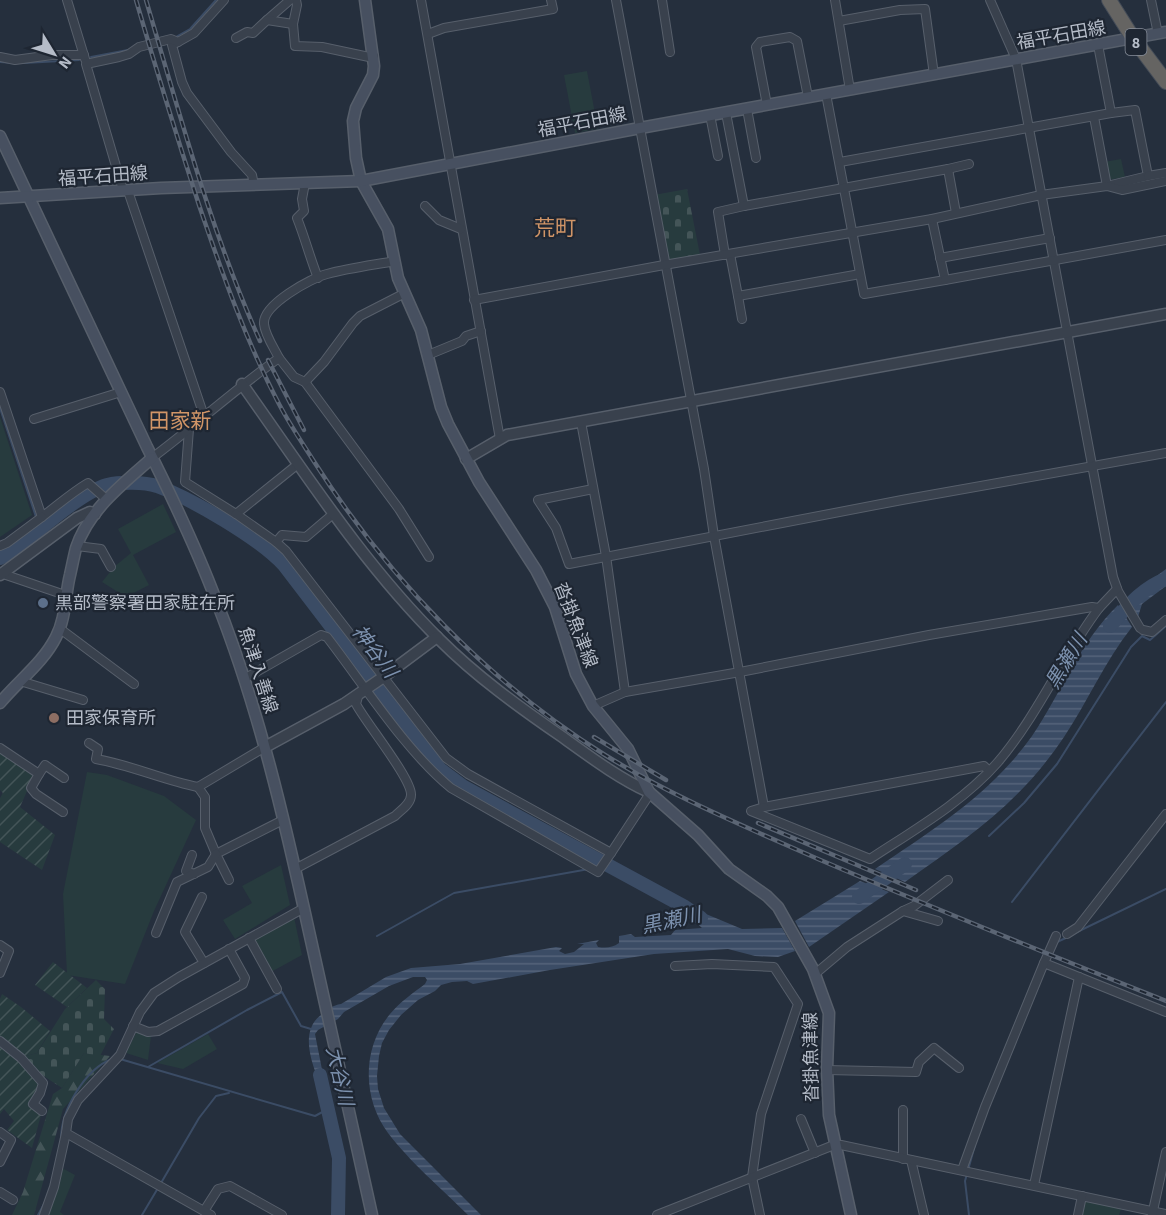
<svg xmlns="http://www.w3.org/2000/svg" width="1166" height="1215" viewBox="0 0 1166 1215" font-family="'Source Sans 3','Noto Sans JP',sans-serif">
  <style>
    .green { fill: #273b3e }
    .forest { fill: url(#forest-firs) }
    .cemetery { fill: url(#cemetery-stones) }
    .garden { fill: url(#garden-furrows) }
    .water { fill: url(#water-rules) }
    .lines { fill: none; stroke-linecap: round; stroke-linejoin: round }
    .stream { stroke: #3b4c65; stroke-width: 2 }
    .river { stroke: #3b4c65; stroke-width: 14 }
    .minor-casing { stroke: #575f6b; stroke-width: 10 }
    .tertiary-casing { stroke: #575f6b; stroke-width: 13 }
    .secondary-casing { stroke: #575f6b; stroke-width: 13 }
    .trunk-casing { stroke: #444c58; stroke-width: 16 }
    .minor { stroke: #39414d; stroke-width: 8 }
    .tertiary { stroke: #39414d; stroke-width: 10 }
    .secondary { stroke: #475060; stroke-width: 10 }
    .trunk { stroke: #656462; stroke-width: 14 }
    .rail-casing { stroke: #5b6574; stroke-width: 4.5 }
    .rail { stroke: #1e2632; stroke-width: 2; stroke-dasharray: 7; stroke-linecap: butt }
    .service-dot { fill: #5c6f8a; stroke: #1e2632; stroke-width: 2 }
    .education-dot { fill: #8d6e63; stroke: #1e2632; stroke-width: 2 }
    .labels { text-anchor: middle; stroke-width: 4.5; stroke-linejoin: round; paint-order: stroke }
    .shield { fill: #1e2632; stroke: #888f9b; stroke-width: 1.5 }
    .shield-label { font-size: 16px; font-weight: bold; fill: #b5bcc8 }
    .street-label { font-size: 18px; fill: #b5bcc8; stroke: #1e2632 }
    .poi-label { font-size: 18px; fill: #b5bcc8; stroke: #1e2632; text-anchor: start }
    .water-label { font-size: 20px; font-style: italic; fill: #7d92af; stroke: #1e2632 }
    .quarter-label { font-size: 21px; fill: #d19567; stroke: #1e2632 }
  </style>
  <defs>
    <pattern id="forest-firs" width="22" height="20" patternUnits="userSpaceOnUse" patternTransform="scale(1.5)"><rect width="22" height="20" fill="#273b3e"/><path d="M5 1l3.5 6h-7zM16 11l3.5 6h-7z" fill="#445558"/></pattern>
    <pattern id="cemetery-stones" width="16" height="16" patternUnits="userSpaceOnUse" patternTransform="scale(1.5)"><rect width="16" height="16" fill="#273b3e"/><path d="M2 7V4a2 2 0 0 1 4 0v3zM10 15v-3a2 2 0 0 1 4 0v3z" fill="#445558"/></pattern>
    <pattern id="garden-furrows" width="10" height="10" patternUnits="userSpaceOnUse" patternTransform="scale(1.5)"><rect width="10" height="10" fill="#273b3e"/><path d="M-1 1l2-2M0 10L10 0M9 11l2-2" fill="none" stroke="#445558"/></pattern>
    <pattern id="water-rules" width="6" height="5" patternUnits="userSpaceOnUse" patternTransform="scale(1.5)"><rect width="6" height="5" fill="#3b4c65"/><path d="M0 2.5h6" fill="none" stroke="#55647a"/></pattern>
  </defs>
  <rect width="100%" height="100%" fill="#252f3d"/>
  <g class="green">
    <path d="M587 71 598 129 575 133 564 75Z"/>
    <path d="M1121 159 1125 177 1108 180 1104 162Z"/>
    <path d="M0 417 32 515 0 537Z"/>
    <path d="M163 504 176 532 133 555 149 585 124 598 118 592 102 582 114 567 131 553 118 529Z"/>
    <path d="M87 772 107 775 164 796 196 820 154 911 125 984 67 975 63 894Z"/>
    <path d="M281 865 290 905 235 939 223 920 252 903 242 886Z"/>
    <path d="M294 917 302 955 271 972 253 940Z"/>
    <path d="M137 1031 151 1036 148 1060 126 1053Z"/>
    <path d="M208 1034 217 1049 183 1069 157 1063Z"/>
    <path d="M62 1168 75 1175 60 1212 64 1215H47Z"/>
    <path d="M1085 1201 1121 1209 1119 1215H1082Z"/>
  </g>
  <path class="forest" d="M84 1053 110 1056 63 1109 34 1215H12L23 1192 53 1094 62 1088Z"/>
  <g class="cemetery">
    <path d="M687 189 700 255 666 261 654 195Z"/>
    <path d="M96 980 105 989 104 1019 114 1029 100 1056 84 1053 62 1088 36 1071 22 1057 37 1053 65 1009Z"/>
  </g>
  <g class="garden">
    <path d="M0 752 34 775 20 807 55 835 42 870 0 842V798L3 793 0 790Z"/>
    <path d="M53 962 87 988 67 1007 35 985Z"/>
    <path d="M2 994 21 1007 50 1031 37 1053 22 1057 0 1038V999Z"/>
    <path d="M0 1046 17 1059 39 1085 29 1105 41 1115 32 1148 7 1130 14 1121 4 1109 0 1114Z"/>
  </g>
  <g class="water">
    <path d="M1166 569V586L1142 604 1138 617 1127 598Z"/>
    <path d="M1118 605 1132 627C1105 661 1088 701 1064 737 1019 804 969 837 905 882L875 869C934 829 990 795 1032 736 1062 692 1079 643 1118 605Z"/>
    <path d="M860 881 889 892 809 947 795 921Z"/>
    <path d="M677 905 706 914 742 929 782 928 795 951 778 957 755 956 728 949 654 954 550 970 473 984 467 981 452 982 441 985 435 991 418 1000 401 1015 389 1030 382 1043 379 1056 377 1076 378 1089 384 1108 400 1134 481 1215H468C443 1190 409 1161 388 1133 362 1098 362 1048 390 1014 400 1002 413 993 425 984L427 980 425 977H413L389 986 344 1012 338 1019 318 1030 315 1034 329 1105C319 1080 294 1035 321 1015 327 1010 333 1005 341 1004L386 977 411 968 460 964 556 947 562 948 559 951 565 954 574 952 584 944H577L599 940 596 943 598 947C606 948 612 948 619 943V936L631 934 635 937 671 935 675 930 702 928Z"/>
  </g>
  <g class="lines">
    <g class="stream">
      <path d="M174 38 190 29 216 0"/>
      <path d="M91 57 128 50"/>
      <path d="M0 62 15 63"/>
      <path d="M24 63 79 60"/>
      <path d="M0 408 40 529"/>
      <path d="M989 836 1024 803 1057 764 1131 647 1142 636 1150 640 1166 626"/>
      <path d="M1012 902 1166 702"/>
      <path d="M1073 934 1166 889"/>
      <path d="M377 936 454 893 589 869"/>
      <path d="M1057 942 1068 937"/>
      <path d="M120 1059 315 1116 328 1109"/>
      <path d="M148 1067 247 1010 282 992 301 1026 311 1029"/>
      <path d="M61 1139C61 1110 85 1069 112 1059"/>
      <path d="M161 1183 199 1118 216 1096 229 1093"/>
      <path d="M38 1215 44 1204"/>
      <path d="M142 1215 158 1188"/>
      <path d="M969 1215 965 1181 975 1145"/>
    </g>
    <g class="river">
      <path d="M0 558 10 554C32 536 81 492 107 485 120 482 144 482 157 486 192 499 259 538 284 565L440 769 464 787 685 907 701 918"/>
      <path d="M1110 626C1127 607 1142 588 1166 579"/>
      <path d="M859 897 905 864"/>
      <path d="M320 1075 339 1158 338 1215"/>
    </g>
    <g class="minor-casing">
      <g id="minor">
        <path d="M67 0 85 59"/>
        <path d="M296 0 297 5 293 24 295 46 322 47 369 57 374 56"/>
        <path d="M421 0 500 439"/>
        <path d="M616 0 704 469 714 536 764 807 984 766 989 771"/>
        <path d="M662 0 670 52"/>
        <path d="M835 0 850 90"/>
        <path d="M990 0 1016 59 1113 577 1118 591 1140 628"/>
        <path d="M1151 0 1158 34"/>
        <path d="M267 20 290 0"/>
        <path d="M839 21 900 10 925 9 934 75"/>
        <path d="M428 34 444 28 553 9 551 0"/>
        <path d="M236 38 247 32 253 33 267 20 293 24"/>
        <path d="M178 42 172 45 182 82 187 93 231 152 252 175 254 185"/>
        <path d="M1098 45 1111 113"/>
        <path d="M0 57 15 60 52 55H84"/>
        <path d="M826 94 864 294 945 280 932 219"/>
        <path d="M767 105 756 47 760 42 790 37 797 41 808 97"/>
        <path d="M747 109 756 158"/>
        <path d="M726 113 744 206"/>
        <path d="M710 115 718 156"/>
        <path d="M840 162 1111 113 1135 110 1148 176 1107 186 1094 117"/>
        <path d="M948 169 969 164"/>
        <path d="M1148 176 1166 173"/>
        <path d="M305 183 302 199 304 211 297 218C305 238 310 258 318 278"/>
        <path d="M123 190 86 64 119 57 129 54 139 47 171 39 178 42 194 33 224 0"/>
        <path d="M128 191 204 416"/>
        <path d="M425 206 439 220 461 229"/>
        <path d="M730 254 738 296 860 274"/>
        <path d="M725 255 718 212 744 206 948 169 956 213"/>
        <path d="M940 258 1050 238"/>
        <path d="M945 280 1166 240"/>
        <path d="M738 296 742 319"/>
        <path d="M474 300 664 265 932 219 1041 195 1107 186 1122 190 1166 181"/>
        <path d="M428 355 462 341 466 336 481 331"/>
        <path d="M279 358 294 377 305 382 399 509 429 557"/>
        <path d="M305 382 324 362 353 323 360 316 405 293"/>
        <path d="M0 392 42 517C58 505 71 493 88 483L106 499"/>
        <path d="M34 419 121 392"/>
        <path d="M581 422 606 556 625 692"/>
        <path d="M189 429 185 482 236 514 298 464"/>
        <path d="M152 458C195 426 235 389 279 358 274 348 265 335 264 324 262 305 311 278 327 274 349 268 373 265 395 261"/>
        <path d="M593 489 538 500 556 528 569 564 902 500 1166 453"/>
        <path d="M236 514 276 542"/>
        <path d="M333 514 306 537 282 535 276 542 286 551 446 758 468 774 611 853 647 798 649 792"/>
        <path d="M0 546 7 543 42 517"/>
        <path d="M77 546 101 549 111 567"/>
        <path d="M3 574 65 595"/>
        <path d="M59 628 134 684"/>
        <path d="M1143 630 1152 632 1166 620"/>
        <path d="M244 679 321 635 327 637C364 685 405 750 451 788L598 872 611 853"/>
        <path d="M20 681 83 700"/>
        <path d="M593 706 625 692 740 672 929 635 1092 607 1099 608 1117 589"/>
        <path d="M89 743 98 749 96 759C131 765 163 780 198 787"/>
        <path d="M265 747 198 787 205 797V828L216 854 283 820"/>
        <path d="M0 748 39 774 45 765 64 778"/>
        <path d="M39 774 31 788 36 794 63 812"/>
        <path d="M764 807 751 811 870 859C914 830 963 802 998 762 1038 715 1062 657 1099 608"/>
        <path d="M216 854 229 880"/>
        <path d="M192 855 186 871 194 874"/>
        <path d="M295 869 395 816C401 810 411 804 411 795 412 779 366 723 356 704L359 693"/>
        <path d="M202 897 185 932 204 963"/>
        <path d="M903 911 914 906 948 880"/>
        <path d="M156 933 177 882 208 867 216 854"/>
        <path d="M1067 934 1078 927 1166 814"/>
        <path d="M1056 936 1044 963 1166 1012"/>
        <path d="M249 938 277 989"/>
        <path d="M0 945 9 951 0 973"/>
        <path d="M675 966 712 964 774 967 798 1004 761 1114 752 1177 760 1215"/>
        <path d="M815 974 847 947 903 911 938 921"/>
        <path d="M133 1026 148 1032 158 1031 243 984 245 978 229 949"/>
        <path d="M0 1041 21 1058 43 1083 40 1093 33 1104 42 1111"/>
        <path d="M827 1070 916 1072 919 1062 934 1048 959 1068"/>
        <path d="M903 1110V1159"/>
        <path d="M801 1119 815 1153"/>
        <path d="M0 1132 11 1140 0 1162"/>
        <path d="M911 1160 924 1215"/>
        <path d="M962 1170 985 1107 1044 963"/>
        <path d="M1034 1185 1079 977"/>
        <path d="M0 1192 13 1200"/>
        <path d="M204 1211 218 1189 230 1186 282 1215"/>
        <path d="M44 1215 54 1187 66 1133"/>
        <path d="M211 1215 66 1133 68 1119 78 1100 120 1055 140 1012 154 993 179 977 304 908"/>
        <path d="M657 1215 834 1145H841L1166 1214"/>
        <path d="M1078 1215 1082 1196"/>
        <path d="M1152 1215 1166 1152"/>
      </g>
    </g>
    <g class="tertiary-casing">
      <g id="tertiary">
        <path d="M242 384C304 471 363 564 440 640 476 676 519 707 561 736 589 756 618 778 649 792"/>
        <path d="M466 459 507 435 1166 314"/>
        <path d="M0 575 77 518 90 512 95 514"/>
        <path d="M265 747 344 704 382 678 437 637"/>
      </g>
    </g>
    <g class="secondary-casing">
      <g id="secondary">
        <path d="M365 0 374 66 373 75 356 108 353 121 356 158 361 181 388 229 398 278 421 330 441 407 448 424 479 482 536 570 555 607 576 674 593 706 628 749 649 792 698 835 729 869 767 896 778 907 813 969 829 1013 827 1069 829 1115 851 1215"/>
        <path d="M0 136 147 447C172 497 196 547 216 600 259 708 285 822 310 936 330 1029 351 1122 372 1215"/>
        <path d="M0 198 161 188 361 181 640 128 1166 32"/>
        <path d="M0 703C18 681 43 663 56 637 66 618 65 595 70 575 72 566 74 556 76 548 89 509 123 484 152 458"/>
      </g>
    </g>
    <g class="trunk-casing">
      <path id="trunk" d="M1109 0 1133 38 1166 82"/>
    </g>
    <use href="#minor" class="minor"/>
    <use href="#tertiary" class="tertiary"/>
    <use href="#secondary" class="secondary"/>
    <use href="#trunk" class="trunk"/>
    <g class="rail-casing">
      <g id="rail">
        <path d="M136 0C156 69 177 137 199 205 222 273 246 341 279 404 290 425 303 444 315 463 389 579 488 682 605 755 673 797 746 827 818 859 933 908 1050 955 1166 1001"/>
        <path d="M146 0C180 115 211 232 260 341"/>
        <path d="M268 360 304 430"/>
        <path d="M594 737 666 780"/>
        <path d="M758 823 916 890"/>
      </g>
    </g>
    <use href="#rail" class="rail"/>
  </g>
  <circle class="service-dot" cx="43" cy="603" r="6"/>
  <circle class="education-dot" cx="54" cy="718" r="6"/>
  <g class="labels">
    <rect class="shield" x="1125.5" y="29" width="21" height="26" rx="4.5"/>
    <g class="shield-label">
      <text x="1136" y="48">8</text>
    </g>
    <g class="street-label">
      <text transform="translate(1061 35) rotate(-10)" y="6">福平石田線</text>
      <text transform="translate(582 122) rotate(-11)" y="6">福平石田線</text>
      <text transform="translate(103 176) rotate(-4)" y="6">福平石田線</text>
      <text transform="translate(576 625) rotate(69)" y="6">沓掛魚津線</text>
      <text transform="translate(258 670) rotate(72)" y="6">魚津入善線</text>
      <text transform="translate(811 1057) rotate(-91)" y="6">沓掛魚津線</text>
    </g>
    <g class="poi-label">
      <text x="55" y="609">黒部警察署田家駐在所</text>
      <text x="66" y="724">田家保育所</text>
    </g>
    <g class="water-label">
      <text transform="translate(375 651) rotate(53)" y="7">神谷川</text>
      <text transform="translate(1066 661) rotate(-59)" y="7">黒瀬川</text>
      <text transform="translate(671 920) rotate(-12)" y="7">黒瀬川</text>
      <text transform="translate(340 1076) rotate(77)" y="7">大谷川</text>
    </g>
    <g class="quarter-label">
      <text x="555" y="235">荒町</text>
      <text x="180" y="428">田家新</text>
    </g>
  </g>
  <g transform="translate(54 54) rotate(128)" stroke="#1e2632" stroke-width="4.5" paint-order="stroke">
  <path d="M0-4.5L10 22L0 15L-10 22Z" fill="#b5bcc8"/>
  <text y="-9" font-size="16" font-weight="bold" text-anchor="middle" fill="#b5bcc8">N</text>
  </g>
</svg>
